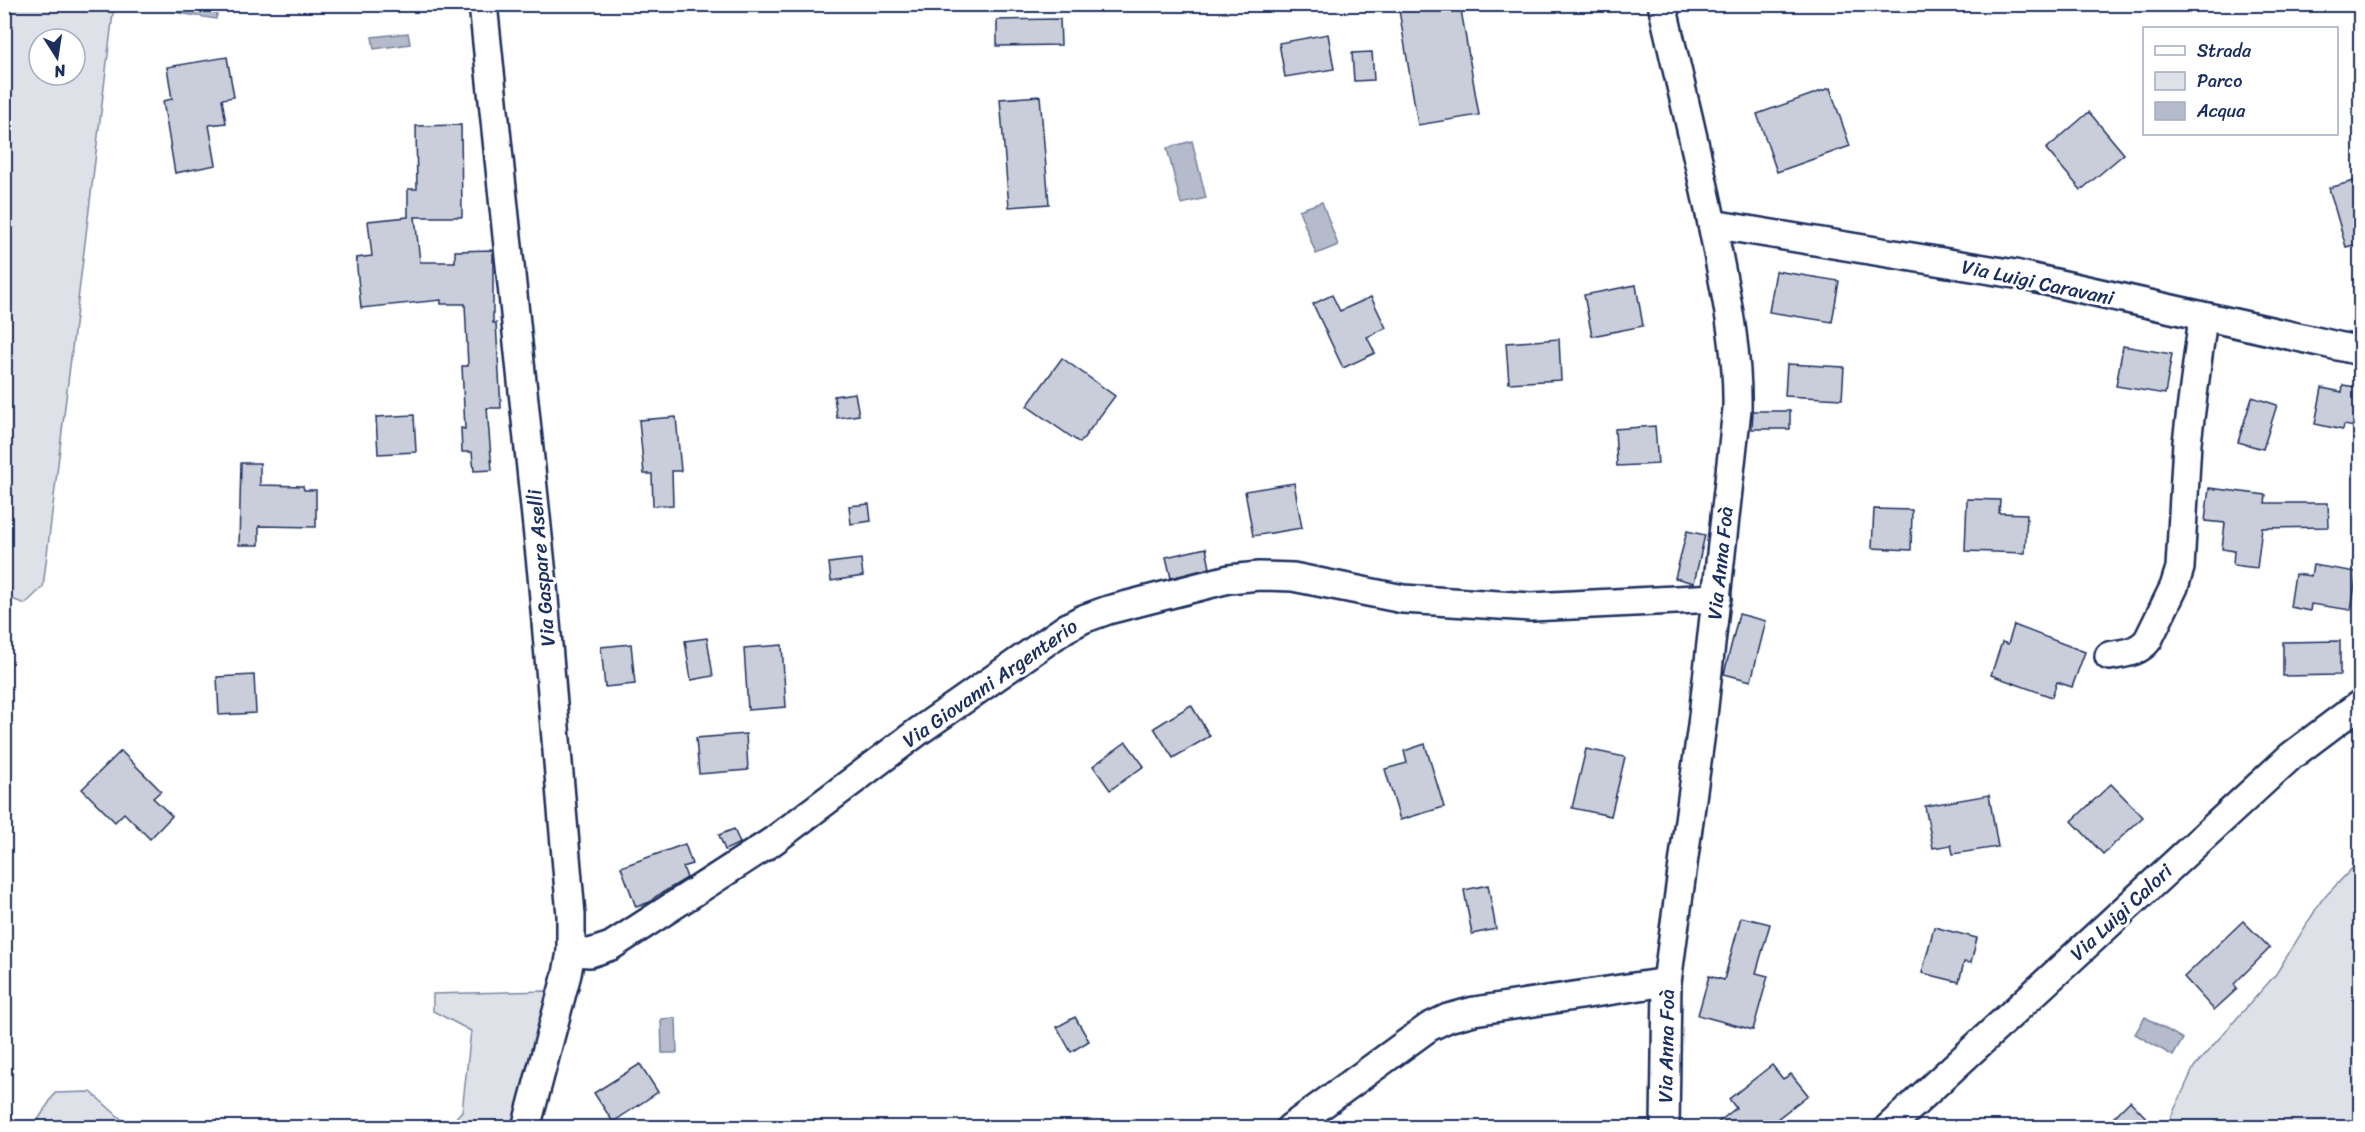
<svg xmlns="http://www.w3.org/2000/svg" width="2365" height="1132" viewBox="0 0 2365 1132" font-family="Sriracha,sans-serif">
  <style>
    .green { fill: #dee1e7; stroke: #7c88a2; stroke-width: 1.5; fill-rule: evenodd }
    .water { fill: #b5bbca; stroke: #77839f; stroke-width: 1.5 }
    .building { fill: #caceda; stroke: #1b2f5e; stroke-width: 1.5 }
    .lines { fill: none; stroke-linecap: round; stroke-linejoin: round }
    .minor-casing { stroke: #1b2f5e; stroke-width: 32 }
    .minor { stroke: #fff; stroke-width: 27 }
    .labels { text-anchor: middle; stroke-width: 6; stroke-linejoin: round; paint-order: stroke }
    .street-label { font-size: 20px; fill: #1b2f5e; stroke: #fff }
  </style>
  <rect width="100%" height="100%" fill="#fff"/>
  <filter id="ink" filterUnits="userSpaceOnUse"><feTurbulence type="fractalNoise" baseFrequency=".0167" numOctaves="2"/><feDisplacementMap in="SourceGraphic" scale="12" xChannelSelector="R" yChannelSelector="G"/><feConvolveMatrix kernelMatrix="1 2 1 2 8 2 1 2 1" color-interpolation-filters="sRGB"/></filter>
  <g filter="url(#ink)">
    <g class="green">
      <path d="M4 5H114L43 587 25 604 4 596ZM39 39H75V75H39Z"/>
      <path d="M2360 860V1127H2164L2171 1117 2194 1067 2276 974 2321 901Z"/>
      <path d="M546 991 548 1004 517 1127H448L462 1111 471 1031 433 1011V994Z"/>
      <path d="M91 1092 130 1127H36V1123L55 1093Z"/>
    </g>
    <g class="water">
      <path d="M180 4 219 5 216 19 178 13Z"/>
      <path d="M401 5 365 11 364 5 401 4Z"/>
      <path d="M408 33 410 44 374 49 372 37Z"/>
      <path d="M1192 141 1206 198 1181 204 1167 148Z"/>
      <path d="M1322 202 1338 245 1316 254 1299 210Z"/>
      <path d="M2145 1017 2183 1039 2173 1056 2135 1034Z"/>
      <path d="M676 1018 677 1053H662L661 1019Z"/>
    </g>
    <g class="building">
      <path d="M1398 4H1460L1479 115 1418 125Z"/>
      <path d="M1060 19 1061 45 997 46V20Z"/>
      <path d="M1328 34 1334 69 1285 77 1279 43Z"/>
      <path d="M1372 52 1374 80 1354 81 1352 53Z"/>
      <path d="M227 57 234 97 222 99 226 123 209 125 216 165 175 173 163 101 172 99 167 67Z"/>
      <path d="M1830 88 1850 146 1777 172 1757 114Z"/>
      <path d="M1040 96 1049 204 1009 207 1000 99Z"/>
      <path d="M2089 112 2124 154 2081 190 2046 149Z"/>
      <path d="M461 125 462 217H415L420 262H455V251L493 250V323H496L501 408H487L492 470 474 471 472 452H462L461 428 465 429 462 366H468L465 304H441V300L361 308 356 258 372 256 368 221 408 217V189H417L416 126Z"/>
      <path d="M2361 179V243L2346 247 2329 188Z"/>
      <path d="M1776 271 1839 281 1832 322 1769 312Z"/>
      <path d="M1636 285 1643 326 1592 336 1584 295Z"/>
      <path d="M1332 295 1340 311 1371 297 1386 328 1367 337 1375 353 1343 368 1313 304Z"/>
      <path d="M1559 339 1561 380 1509 383 1506 343Z"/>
      <path d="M2123 346 2172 354 2165 394 2116 386Z"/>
      <path d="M1062 358 1115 396 1080 443 1027 406Z"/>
      <path d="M1787 364 1844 367 1842 399 1785 396Z"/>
      <path d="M2343 385 2361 388V428L2344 425 2343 430 2315 424 2322 388 2342 392Z"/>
      <path d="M855 393 859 415 837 418 834 396Z"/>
      <path d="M2252 397 2277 405 2263 449 2238 442Z"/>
      <path d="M1753 411H1790V429H1752Z"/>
      <path d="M414 415 416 452 378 454 376 417Z"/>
      <path d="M676 417 681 471H672L673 505 653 506 652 474H644L639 420Z"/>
      <path d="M1655 426 1658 464 1617 466 1615 429Z"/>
      <path d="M241 463H260V485L303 486 304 490H316V527L259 526V545H239Z"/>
      <path d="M1294 483 1302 528 1253 536 1245 491Z"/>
      <path d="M2209 488 2266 495 2265 503H2328L2329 527 2262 528 2257 568 2233 565 2234 551 2222 549 2225 523 2205 521Z"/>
      <path d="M1967 499 2000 500 1999 513 2027 514 2025 553 1965 551Z"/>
      <path d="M869 504 871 521 851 524 849 506Z"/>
      <path d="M1874 509 1912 510 1911 550 1872 548Z"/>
      <path d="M1687 531 1705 535 1694 583 1675 578Z"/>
      <path d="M1206 548 1210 568 1171 578 1166 557Z"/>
      <path d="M861 559 863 576 831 581 829 563Z"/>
      <path d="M2313 565 2357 572 2351 610 2311 604 2310 611 2290 607 2295 574 2311 576Z"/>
      <path d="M1739 614 1766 621 1751 681 1724 674Z"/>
      <path d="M2014 625 2085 652 2072 687 2057 682 2052 697 1991 675 2002 642 2008 644Z"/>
      <path d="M707 638 713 676 691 680 685 641Z"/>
      <path d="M2340 641V675L2283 676V642Z"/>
      <path d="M631 644 635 684 605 687 601 647Z"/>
      <path d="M782 645 786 707 748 710 744 648Z"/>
      <path d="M254 675 256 713 219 715 217 677Z"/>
      <path d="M1191 705 1210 736 1173 758 1154 728Z"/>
      <path d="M746 734 748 770 699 774 696 738Z"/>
      <path d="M1126 742 1144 766 1110 790 1093 766Z"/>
      <path d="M1425 744 1444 807 1400 820 1385 769 1407 763 1404 751Z"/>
      <path d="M1586 749 1625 757 1611 816 1572 808Z"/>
      <path d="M121 751 161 791 153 798 172 816 150 839 124 813 115 822 82 789Z"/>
      <path d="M2111 784 2143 817 2103 854 2072 821Z"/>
      <path d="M1989 795 1998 847 1953 854 1951 845 1933 848 1925 806Z"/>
      <path d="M734 829 740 843 725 850 719 835Z"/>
      <path d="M685 844 692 864 683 867 687 878 655 897 650 902 636 907 621 867Z"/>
      <path d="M1488 885 1496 929 1472 934 1464 890Z"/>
      <path d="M1741 917 1770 924 1756 973 1768 976 1753 1030 1698 1015 1709 976 1724 980Z"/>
      <path d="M2243 921 2270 948 2234 984 2237 989 2214 1010 2184 977Z"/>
      <path d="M1934 927 1977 938 1971 963 1964 962 1959 982 1922 973Z"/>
      <path d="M1075 1017 1089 1041 1071 1052 1057 1027Z"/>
      <path d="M640 1064 658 1092 613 1122 594 1093Z"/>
      <path d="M1772 1065 1783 1079 1791 1074 1808 1095 1776 1120 1782 1128H1711L1736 1108 1729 1099Z"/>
      <path d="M2130 1101 2156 1128H2103Z"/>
    </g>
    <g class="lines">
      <g class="minor-casing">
        <g id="minor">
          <path d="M483 4 542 575 571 915V952L567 974 526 1128"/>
          <path d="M1662 4C1681 89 1703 174 1719 259 1729 309 1738 358 1737 409L1702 725 1667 982 1665 1128"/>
          <path d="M1712 224 2015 274 2360 351"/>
          <path d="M2109 656C2124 653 2138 653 2148 640L2174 587 2180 568 2187 442 2203 317"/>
          <path d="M571 952 590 953 611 946 773 841 919 731 1066 628 1083 619 1108 610 1229 579 1259 576 1293 577 1403 599 1531 607 1717 598"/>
          <path d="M1290 1128 1429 1027 1448 1018 1474 1011 1667 982"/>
          <path d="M1888 1128 2291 756 2360 704"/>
        </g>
      </g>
      <use href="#minor" class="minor"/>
    </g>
  </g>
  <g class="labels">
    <g class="street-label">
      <text transform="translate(2038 282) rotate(12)" y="7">Via Luigi Caravani</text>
      <text transform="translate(1720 563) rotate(-84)" y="7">Via Anna Foà</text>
      <text transform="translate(541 568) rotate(-95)" y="7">Via Gaspare Aselli</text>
      <text transform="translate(990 683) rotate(-35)" y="7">Via Giovanni Argenterio</text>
      <text transform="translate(2121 912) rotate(-43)" y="7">Via Luigi Calori</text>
      <text transform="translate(1666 1046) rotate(-89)" y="7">Via Anna Foà</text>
    </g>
  </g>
  <rect width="2365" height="1132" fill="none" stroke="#fff" stroke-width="24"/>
  <rect x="12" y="12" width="2341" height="1108" fill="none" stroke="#1b2f5e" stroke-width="2" filter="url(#ink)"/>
  <rect x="2143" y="27" width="195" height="108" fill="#ffffff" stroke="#a4acbf" stroke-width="1.5"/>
  <rect x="2155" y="46" width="30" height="9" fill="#ffffff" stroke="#a4acbf" stroke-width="1.5"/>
  <text x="2197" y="57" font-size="18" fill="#1b2f5e">Strada</text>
  <rect x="2155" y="72" width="30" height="18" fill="#dee1e7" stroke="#a4acbf" stroke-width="1.5"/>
  <text x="2197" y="87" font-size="18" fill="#1b2f5e">Parco</text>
  <rect x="2155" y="102" width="30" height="18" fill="#b5bbca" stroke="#a4acbf" stroke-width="1.5"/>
  <text x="2197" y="117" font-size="18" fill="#1b2f5e">Acqua</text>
  <g transform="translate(57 57) rotate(168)"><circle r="28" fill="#ffffff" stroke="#a4acbf" stroke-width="1.5"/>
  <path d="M0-4.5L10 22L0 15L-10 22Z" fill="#1b2f5e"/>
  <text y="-9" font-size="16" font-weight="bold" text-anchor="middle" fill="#1b2f5e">N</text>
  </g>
</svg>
